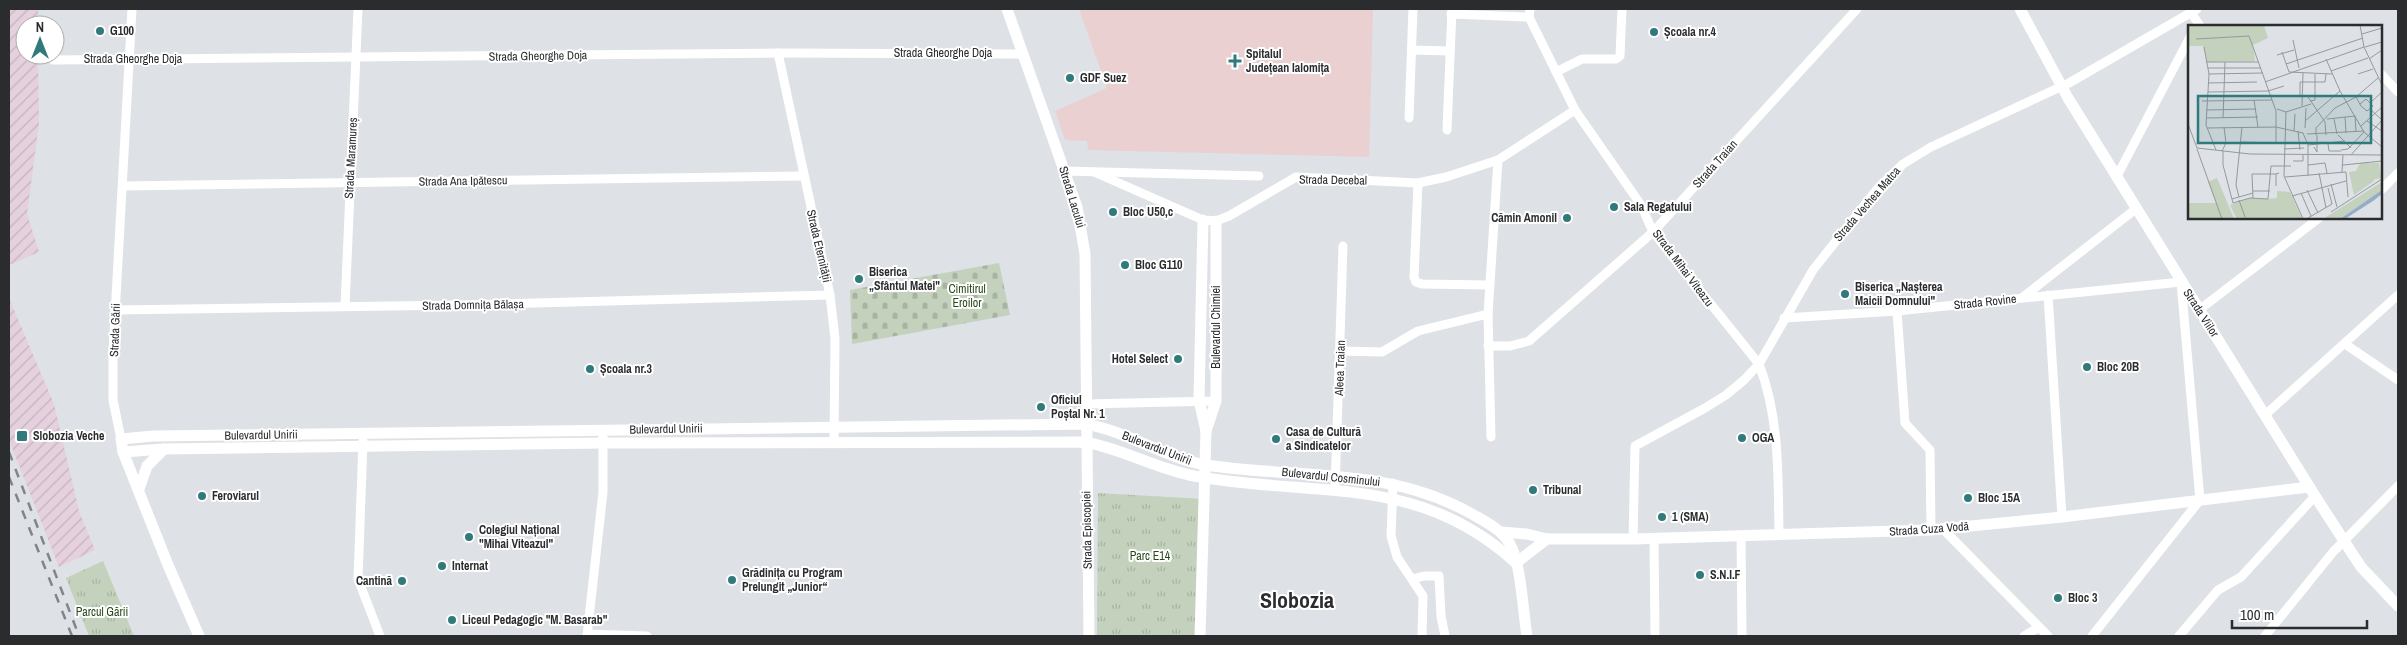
<svg xmlns="http://www.w3.org/2000/svg" width="2407" height="645" viewBox="0 0 2407 645" font-family="'Archivo Narrow',sans-serif">
  <style>
    .industrial { fill: url(#industrial-furrows) }
    .medical { fill: #ead0d0 }
    .cemetery { fill: url(#cemetery-stones) }
    .park { fill: url(#park-tufts) }
    .lines { fill: none; stroke-linecap: round; stroke-linejoin: round }
    .minor { stroke: #fff; stroke-width: 9 }
    .tertiary { stroke: #fff; stroke-width: 11 }
    .rail { stroke: #828487; stroke-width: 2.5; stroke-dasharray: 9 9; stroke-linecap: butt }
    .poi-dot { fill: #307a7c; stroke: #fff; stroke-width: 2 }
    .labels { text-anchor: middle; stroke-width: 4; stroke-linejoin: round; paint-order: stroke }
    .poi-label { font-size: 12px; font-weight: bold; fill: #2b2c2e; stroke: #fff; text-anchor: start }
    .street-label { font-size: 12px; fill: #2b2c2e; stroke: #fff }
    .park-label { font-size: 12px; fill: #2a471a; stroke: #fff }
    .town-label { font-size: 22px; font-weight: bold; fill: #2b2c2e; stroke: #fff }
    .inset-road { fill: none; stroke: #96999c; stroke-width: 1 }
    .view { fill: #307a7c; fill-opacity: 0.15; stroke: #307a7c; stroke-width: 2.5 }
    .inset-edge { fill: none; stroke: #2b2c2e; stroke-width: 2.5 }
  </style>
  <defs>
    <pattern id="industrial-furrows" width="10" height="10" patternUnits="userSpaceOnUse" patternTransform="scale(1.25)"><rect width="10" height="10" fill="#e5d0dd"/><path d="M-1 1l2-2M0 10L10 0M9 11l2-2" fill="none" stroke="#c5b3be"/></pattern>
    <pattern id="cemetery-stones" width="16" height="16" patternUnits="userSpaceOnUse" patternTransform="scale(1.25)"><rect width="16" height="16" fill="#c3d1bd"/><path d="M2 7V4a2 2 0 0 1 4 0v3zM10 15v-3a2 2 0 0 1 4 0v3z" fill="#a8b4a3"/></pattern>
    <pattern id="park-tufts" width="24" height="20" patternUnits="userSpaceOnUse" patternTransform="scale(1.25)"><rect width="24" height="20" fill="#c3d1bd"/><path d="M3 7l-1-3M5 7V3M7 7l1-3M15 17l-1-3M17 17v-4M19 17l1-3" fill="none" stroke="#a8b4a3"/></pattern>
  </defs>
  <rect width="100%" height="100%" fill="#dee1e6"/>
  <g class="industrial">
    <path d="M9 9H38V25H25V55H38L39 123 27 214 39 252 9 265Z"/>
    <path d="M9 298 54 404 79 511 95 550 59 567 9 440Z"/>
  </g>
  <path class="medical" d="M1079 9H1373L1369 157 1088 150 1087 141 1065 140 1055 111 1107 88Z"/>
  <path class="cemetery" d="M999 263 1010 315 852 344 850 290Z"/>
  <g class="park">
    <path d="M1098 493 1203 499 1200 636H1097Z"/>
    <path d="M103 561 134 636H89L66 578Z"/>
  </g>
  <g class="lines">
    <g class="minor">
      <path d="M1530 9 1529 17 1575 110 1641 205 1653 232 1759 364C1780 418 1778 478 1779 535"/>
      <path d="M1451 14 1529 17"/>
      <path d="M2192 14 2200 26"/>
      <path d="M1412 50 1450 51"/>
      <path d="M778 53 830 295 835 339 834 442"/>
      <path d="M53 60 778 53 1023 54"/>
      <path d="M1556 72 1582 59H1616L1620 56 1622 9"/>
      <path d="M2381 74 2398 92"/>
      <path d="M1409 118 1413 9"/>
      <path d="M1447 130 1452 9"/>
      <path d="M1064 171 1259 176"/>
      <path d="M1094 172 1203 220 1216 221 1229 216 1296 177 1418 183 1446 177 1498 160 1575 110"/>
      <path d="M2117 176 2190 37"/>
      <path d="M1418 183 1414 277 1416 282 1422 284 1490 285"/>
      <path d="M123 186 803 176"/>
      <path d="M2381 190 2398 173"/>
      <path d="M2048 295 2062 517"/>
      <path d="M2023 297 2137 208"/>
      <path d="M345 306 358 9"/>
      <path d="M115 310 460 305 830 295"/>
      <path d="M2199 310 2319 218"/>
      <path d="M1897 311 1905 423 1930 450 1931 530"/>
      <path d="M1784 318 1897 311 2181 282 2200 500 2092 636"/>
      <path d="M2345 344 2398 380"/>
      <path d="M1488 346H1510L1529 341 1653 232 1857 9"/>
      <path d="M1340 351 1382 352 1418 331 1488 314"/>
      <path d="M1086 404 1216 401"/>
      <path d="M2265 415 2398 295"/>
      <path d="M1491 437 1488 314 1498 160"/>
      <path d="M121 439 113 400V351L132 9"/>
      <path d="M363 441 358 579 380 636"/>
      <path d="M1393 483 1391 536 1397 557 1423 596 1422 636"/>
      <path d="M1335 489 1343 246"/>
      <path d="M1943 529 2048 636"/>
      <path d="M1741 536 1742 636"/>
      <path d="M1633 539 1635 446 1705 408 1726 395 1744 380 1759 364 1813 270 1878 188 1903 164 1931 147 2069 83 2197 9"/>
      <path d="M1654 539 1655 636"/>
      <path d="M1412 579 1424 576H1439L1441 616 1445 636"/>
      <path d="M587 634 647 636"/>
      <path d="M587 636 603 492V430"/>
      <path d="M2024 636 2039 627"/>
      <path d="M2179 636 2218 590 2241 577 2315 496"/>
      <path d="M2265 636 2333 552 2398 486"/>
    </g>
    <g class="tertiary">
      <path d="M1007 9 1077 207 1085 254 1089 636"/>
      <path d="M2020 9 2068 98 2315 496 2361 567 2398 606"/>
      <path d="M1206 431 1216 401V221"/>
      <path d="M123 452 164 449 603 443 1085 442C1123 449 1157 469 1194 476 1313 498 1417 472 1516 563"/>
      <path d="M139 489 147 466 164 449"/>
      <path d="M1501 532 1527 534 1547 539H1633L1931 530 2062 517 2309 487"/>
      <path d="M1516 563 1547 539"/>
      <path d="M199 636 168 565 123 452 121 439 153 436 1085 424C1128 431 1164 458 1206 465 1298 479 1387 466 1472 514 1486 522 1501 529 1510 544 1521 563 1523 612 1527 636"/>
      <path d="M1200 636 1206 431 1199 400 1203 220"/>
    </g>
    <g class="rail">
      <path d="M9 452 79 636"/>
      <path d="M9 477 72 636"/>
    </g>
  </g>
  <g class="poi-dot">
    <circle cx="100" cy="31" r="5"/>
    <circle cx="1654" cy="32" r="5"/>
    <path d="M1232.5 53.5h5v5h5v5h-5v5h-5v-5h-5v-5h5z"/>
    <circle cx="1070" cy="78" r="5"/>
    <circle cx="1614" cy="207" r="5"/>
    <circle cx="1113" cy="212" r="5"/>
    <circle cx="1567" cy="218" r="5"/>
    <circle cx="1125" cy="265" r="5"/>
    <circle cx="859" cy="279" r="5"/>
    <circle cx="1845" cy="294" r="5"/>
    <circle cx="1178" cy="359" r="5"/>
    <circle cx="2087" cy="367" r="5"/>
    <circle cx="590" cy="369" r="5"/>
    <circle cx="1041" cy="407" r="5"/>
    <rect x="16" y="430" width="12" height="12" rx="2.5"/>
    <circle cx="1742" cy="438" r="5"/>
    <circle cx="1276" cy="439" r="5"/>
    <circle cx="1533" cy="490" r="5"/>
    <circle cx="202" cy="496" r="5"/>
    <circle cx="1968" cy="498" r="5"/>
    <circle cx="1662" cy="517" r="5"/>
    <circle cx="469" cy="537" r="5"/>
    <circle cx="442" cy="566" r="5"/>
    <circle cx="1700" cy="575" r="5"/>
    <circle cx="732" cy="580" r="5"/>
    <circle cx="402" cy="581" r="5"/>
    <circle cx="2058" cy="598" r="5"/>
    <circle cx="452" cy="620" r="5"/>
  </g>
  <g class="labels">
    <g class="poi-label">
      <text x="110" y="35">G100</text>
      <text x="1664" y="36">Școala nr.4</text>
      <text x="1246" y="58">Spitalul<tspan x="1246" dy="14">Județean Ialomița</tspan></text>
      <text x="1080" y="82">GDF Suez</text>
      <text x="1624" y="211">Sala Regatului</text>
      <text x="1123" y="216">Bloc U50,c</text>
      <text x="1557" y="222" text-anchor="end">Cămin Amonil</text>
      <text x="1135" y="269">Bloc G110</text>
      <text x="869" y="276">Biserica<tspan x="869" dy="14">„Sfântul Matei"</tspan></text>
      <text x="1855" y="291">Biserica „Nașterea<tspan x="1855" dy="14">Maicii Domnului"</tspan></text>
      <text x="1168" y="363" text-anchor="end">Hotel Select</text>
      <text x="2097" y="371">Bloc 20B</text>
      <text x="600" y="373">Școala nr.3</text>
      <text x="1051" y="404">Oficiul<tspan x="1051" dy="14">Poștal Nr. 1</tspan></text>
      <text x="1286" y="436">Casa de Cultură<tspan x="1286" dy="14">a Sindicatelor</tspan></text>
      <text x="33" y="440">Slobozia Veche</text>
      <text x="1752" y="442">OGA</text>
      <text x="1543" y="494">Tribunal</text>
      <text x="212" y="500">Feroviarul</text>
      <text x="1978" y="502">Bloc 15A</text>
      <text x="1672" y="521">1 (SMA)</text>
      <text x="479" y="534">Colegiul Național<tspan x="479" dy="14">"Mihai Viteazul"</tspan></text>
      <text x="452" y="570">Internat</text>
      <text x="742" y="577">Grădinița cu Program<tspan x="742" dy="14">Prelungit „Junior“</tspan></text>
      <text x="1710" y="579">S.N.I.F</text>
      <text x="392" y="585" text-anchor="end">Cantină</text>
      <text x="2068" y="602">Bloc 3</text>
      <text x="462" y="624">Liceul Pedagogic "M. Basarab"</text>
    </g>
    <g class="street-label">
      <text x="943" y="57">Strada Gheorghe Doja</text>
      <text transform="translate(538 56) rotate(-1)" y="4">Strada Gheorghe Doja</text>
      <text x="133" y="63">Strada Gheorghe Doja</text>
      <text transform="translate(351 158) rotate(-87)" y="4">Strada Maramureș</text>
      <text transform="translate(1715 164) rotate(-48)" y="4">Strada Traian</text>
      <text transform="translate(1333 180) rotate(1)" y="4">Strada Decebal</text>
      <text transform="translate(463 181) rotate(-1)" y="4">Strada Ana Ipătescu</text>
      <text transform="translate(1072 197) rotate(73)" y="4">Strada Lacului</text>
      <text transform="translate(1867 204) rotate(-49)" y="4">Strada Vechea Matca</text>
      <text transform="translate(819 246) rotate(77)" y="4">Strada Eternității</text>
      <text transform="translate(1683 268) rotate(53)" y="4">Strada Mihai Viteazu</text>
      <text transform="translate(1985 302) rotate(-6)" y="4">Strada Rovine</text>
      <text transform="translate(473 305) rotate(-1)" y="4">Strada Domnița Bălașa</text>
      <text transform="translate(2201 313) rotate(57)" y="4">Strada Viilor</text>
      <text transform="translate(1216 327) rotate(-90)" y="4">Bulevardul Chimiei</text>
      <text transform="translate(115 330) rotate(-88)" y="4">Strada Gării</text>
      <text transform="translate(1340 368) rotate(-88)" y="4">Aleea Traian</text>
      <text transform="translate(666 429) rotate(-1)" y="4">Bulevardul Unirii</text>
      <text transform="translate(261 435) rotate(-1)" y="4">Bulevardul Unirii</text>
      <text transform="translate(1157 448) rotate(21)" y="4">Bulevardul Unirii</text>
      <text transform="translate(1331 477) rotate(6)" y="4">Bulevardul Cosminului</text>
      <text transform="translate(1929 529) rotate(-4)" y="4">Strada Cuza Vodă</text>
      <text transform="translate(1087 530) rotate(-91)" y="4">Strada Episcopiei</text>
    </g>
    <g class="park-label">
      <text x="967" y="293">Cimitirul<tspan x="967" dy="14">Eroilor</tspan></text>
      <text x="1150" y="560">Parc E14</text>
      <text x="102" y="616">Parcul Gării</text>
    </g>
    <g class="town-label">
      <text x="1297" y="608">Slobozia</text>
    </g>
  </g>
  <g transform="translate(2188 25)">
    <rect width="194" height="194" fill="#dee1e6"/>
    <path d="M182 138H191L193 153 184 155ZM62 173 78 174V186L69 190 71 194H49L42 180Z" fill="#c3d1bd"/>
    <path d="M0 0H76L80 13 65 20 67 36 19 37 15 21H0ZM29 153 46 194H0V178H28L20 157ZM194 157 193 166 152 194H135Z" fill="#c3d1bd"/>
    <path d="M181 137 186 156 166 170 161 147 168 146 172 138ZM89 166 102 167 114 194H71L68 186 78 185V174L89 173Z" fill="#c3d1bd"/>
    <path d="M194 165V169L185 176 157 194H152Z" fill="#94aec9"/>
    <path class="inset-road" d="M172 0 176 22 194 60M174 9 194 3M8 14 61 11 88 86V119M105 15 111 43M16 22 21 49 18 100 28 125M177 22 194 17M94 27 101 47 144 49M89 30 106 25M138 34 152 66 176 107 194 122M181 34 194 25M18 37H71M98 39 175 13M20 43H73M143 46 180 33M21 49 75 48M170 49 185 44M77 57 176 22M115 57H137L138 49M20 58 69 57M80 66 96 61M20 67 81 66M112 70V57H115M120 72 137 97 138 110M168 72 173 81 179 86 185 81 178 74 172 79M66 75 70 102M14 76 84 75M122 76 127 75V49M182 78 194 67M114 81 115 48M89 84 98 87 123 79M182 84 194 95M19 85 68 84M98 87 96 151 115 194M157 92 158 108M19 93 70 92M35 93 37 37M139 94 167 91 168 107M146 94 149 109M117 96 152 66M179 96 194 106M0 99 9 123M173 101 194 82M19 103 88 102 115 108 120 120V151M117 103 118 83M106 106 107 89M110 106 112 125M119 109 176 106M128 110V103L147 83 168 72 190 53M150 110 163 123M52 117 96 118M140 119 141 126H153M120 120 157 116M126 122 129 127V110M9 123 62 129 194 130M9 124 34 194M96 124 116 123M153 125 160 124 176 107M34 126 38 118 36 102M35 126V140L45 178 62 173 80 174 83 141H103M163 130 194 95M105 136H115V130M120 140 137 138 139 148M155 140 194 136M154 147 155 130M131 148 138 183M97 152 158 147 160 172M143 159 149 182M88 161V149L91 148M119 165 130 188M65 166H82M113 168 123 191M104 171 158 156M51 172 48 160 54 102M65 173 64 149H88M44 174 65 168M51 175 57 192M143 187 194 154M120 193 144 179 140 163"/>
    <path class="view" d="M10 71H183V118H10Z"/>
    <rect width="194" height="194" class="inset-edge"/>
  </g>
  <rect width="2407" height="645" fill="none" stroke="#2b2c2e" stroke-width="20"/>
  <g transform="translate(40 40)"><circle r="24" fill="#ffffff" stroke="#aaabab"/>
  <path d="M0-4L9 19L0 12L-9 19Z" fill="#307a7c"/>
  <text y="-8" font-size="14" font-weight="bold" text-anchor="middle" fill="#2b2c2e">N</text>
  </g>
  <path d="M2232 620v8h135v-8" fill="none" stroke="#2b2c2e" stroke-width="2.5"/>
  <text x="2240" y="620" font-size="15" fill="#2b2c2e" stroke="#ffffff" stroke-width="4" paint-order="stroke">100 m</text>
</svg>
